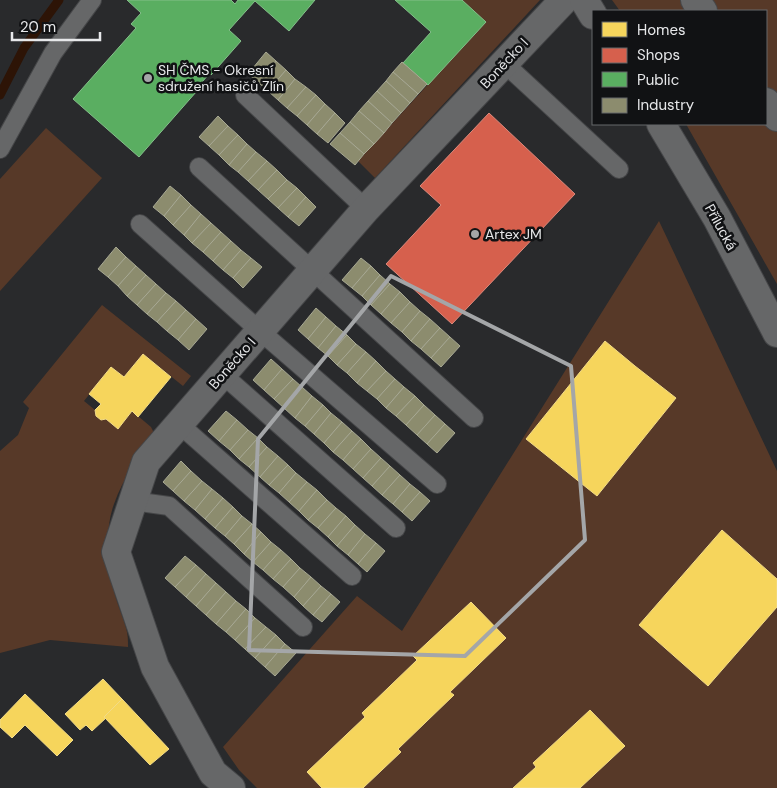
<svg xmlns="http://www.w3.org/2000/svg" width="777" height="788" viewBox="0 0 777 788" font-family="'DM Sans',sans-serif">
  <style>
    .green { fill: #573928 }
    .homes { fill: #f6d55c; stroke: #f2db87 }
    .shops { fill: #d6604d; stroke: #db897c }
    .public { fill: #5aae61; stroke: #84bf8a }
    .industry { fill: #8c8c6e; stroke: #a7a893 }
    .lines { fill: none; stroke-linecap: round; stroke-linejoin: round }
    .stream { stroke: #2d1406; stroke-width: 9 }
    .service-casing { stroke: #454648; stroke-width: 20 }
    .minor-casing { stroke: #454648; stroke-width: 30 }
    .tertiary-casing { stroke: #454648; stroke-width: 30 }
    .service { stroke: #666768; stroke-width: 18 }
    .minor { stroke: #666768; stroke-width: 28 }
    .tertiary { stroke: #666768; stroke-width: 28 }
    .marked { fill: none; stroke: #a4a6a8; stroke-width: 4; stroke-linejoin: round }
    .poi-dot { fill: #a4a6a8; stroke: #111214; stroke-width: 2 }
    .labels { text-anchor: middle; stroke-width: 5; stroke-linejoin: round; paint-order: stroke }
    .street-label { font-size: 14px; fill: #e7e8ea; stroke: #111214 }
    .poi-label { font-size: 14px; fill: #e7e8ea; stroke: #111214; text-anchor: start }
  </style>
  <rect width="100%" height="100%" fill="#292a2c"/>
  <g class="green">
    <path d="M461 0H540L375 178 358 161 485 22Z"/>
    <path d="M612 0H777V284L686 124H766V11H620Z"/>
    <path d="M46 128 102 178 0 291V179Z"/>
    <path d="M659 221 777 471V788H257L239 770 223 747 357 596 402 631Z"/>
    <path d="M102 305 191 376 183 386 143 354 124 377 111 367 84 401 95 410 101 419H106L132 411 151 427 155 435C139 457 123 478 114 504 104 530 108 568 115 595 118 606 123 617 126 628 128 634 128 641 128 647L50 640 0 653V451L18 435 29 408 23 402Z"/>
  </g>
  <g class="homes">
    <path d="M605 341 635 366 676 398 597 496 526 439Z"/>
    <path d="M143 354 171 377 138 417 132 411 118 429 106 419 101 420 96 416 95 410 101 404 89 394 111 367 124 377Z"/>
    <path d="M722 530 777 579V607L708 686 639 625Z"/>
    <path d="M471 602 506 638 450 692 454 695 398 749 401 752 363 788H322L307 772 365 717 362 713 417 660 413 656Z"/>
    <path d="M103 679 122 699 104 717 106 718 92 731 86 725 80 730 65 714Z"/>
    <path d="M25 694 73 740 57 756 25 725 12 738 0 727V720Z"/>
    <path d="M122 699 169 749 150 765 104 717Z"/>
    <path d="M590 710 625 746 580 788H513L536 767 533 763Z"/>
  </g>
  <path class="shops" d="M489 113 575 194 452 324 386 264 441 205 420 186Z"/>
  <g class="public">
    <path d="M127 0H231L235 4 238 0H315L289 31 255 1 229 30 241 41 211 75 210 73 202 82 204 83 139 157 73 99 136 28 131 24 141 13Z"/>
    <path d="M395 0H462L486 22 428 85 403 63 431 32Z"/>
  </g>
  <g class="industry">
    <path d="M266 52 276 61 259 83 248 74Z"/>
    <path d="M276 61 286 70 268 91 259 83Z"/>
    <path d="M402 62 427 84 418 94 393 72Z"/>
    <path d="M286 70 295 79 278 100 268 91Z"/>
    <path d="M393 72 418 94 410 103 386 81Z"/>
    <path d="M295 79 306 87 287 108 278 100Z"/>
    <path d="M386 81 410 103 401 113 377 91Z"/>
    <path d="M306 87 316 95 297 116 287 108Z"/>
    <path d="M377 91 401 113 392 123 368 101Z"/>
    <path d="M316 95 325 104 307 125 297 116Z"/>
    <path d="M368 101 392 123 384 133 359 111Z"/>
    <path d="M325 104 335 113 317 134 307 125Z"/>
    <path d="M359 111 384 133 374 144 350 122Z"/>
    <path d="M335 113 345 123 328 143 317 134Z"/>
    <path d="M218 116 228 126 209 146 199 137Z"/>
    <path d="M350 122 374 144 364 154 340 133Z"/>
    <path d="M228 126 238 135 219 155 209 146Z"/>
    <path d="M340 133 364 154 355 165 330 144Z"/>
    <path d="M238 135 247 144 229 165 219 155Z"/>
    <path d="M247 144 256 152 238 172 229 165Z"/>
    <path d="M256 152 267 161 248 181 238 172Z"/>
    <path d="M267 161 277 170 258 190 248 181Z"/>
    <path d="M277 170 287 180 268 199 258 190Z"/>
    <path d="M287 180 297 188 278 208 268 199Z"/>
    <path d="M170 186 181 195 164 216 153 207Z"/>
    <path d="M297 188 306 197 288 217 278 208Z"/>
    <path d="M181 195 191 205 173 225 164 216Z"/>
    <path d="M306 197 316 207 299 226 288 217Z"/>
    <path d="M191 205 201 214 184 235 173 225Z"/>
    <path d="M201 214 211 223 192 243 184 235Z"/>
    <path d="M211 223 221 232 203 252 192 243Z"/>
    <path d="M221 232 231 241 213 261 203 252Z"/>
    <path d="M231 241 241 250 223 270 213 261Z"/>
    <path d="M116 247 126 257 108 277 98 269Z"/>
    <path d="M241 250 251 258 233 278 223 270Z"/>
    <path d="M126 257 136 266 118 286 108 277Z"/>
    <path d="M251 258 262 267 243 288 233 278Z"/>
    <path d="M361 258 371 266 352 288 342 280Z"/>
    <path d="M136 266 146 275 127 296 118 286Z"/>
    <path d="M371 266 380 275 362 296 352 288Z"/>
    <path d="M146 275 156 284 137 305 127 296Z"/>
    <path d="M380 275 390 284 371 305 362 296Z"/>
    <path d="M156 284 166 293 147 314 137 305Z"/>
    <path d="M390 284 400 292 381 314 371 305Z"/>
    <path d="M400 292 410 302 391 323 381 314Z"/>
    <path d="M166 293 176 301 157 322 147 314Z"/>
    <path d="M176 301 186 310 167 331 157 322Z"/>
    <path d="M410 302 420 311 402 332 391 323Z"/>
    <path d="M316 308 326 317 308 339 298 330Z"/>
    <path d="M186 310 196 319 178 340 167 331Z"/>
    <path d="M420 311 430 319 411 341 402 332Z"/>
    <path d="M326 317 336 326 318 348 308 339Z"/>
    <path d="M196 319 207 329 189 350 178 340Z"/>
    <path d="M430 319 440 328 421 349 411 341Z"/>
    <path d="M336 326 347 335 328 356 318 348Z"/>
    <path d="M440 328 450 337 431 358 421 349Z"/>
    <path d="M347 335 356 344 337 365 328 356Z"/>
    <path d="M450 337 460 346 441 367 431 358Z"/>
    <path d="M356 344 366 352 347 373 337 365Z"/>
    <path d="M366 352 376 361 357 383 347 373Z"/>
    <path d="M271 359 282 369 264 390 253 380Z"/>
    <path d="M376 361 386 371 367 391 357 383Z"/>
    <path d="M282 369 293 379 274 399 264 390Z"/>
    <path d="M386 371 395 379 377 399 367 391Z"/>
    <path d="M293 379 302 387 284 408 274 399Z"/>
    <path d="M395 379 404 387 386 408 377 399Z"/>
    <path d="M302 387 312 396 295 418 284 408Z"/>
    <path d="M404 387 415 396 396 416 386 408Z"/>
    <path d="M312 396 323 405 305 426 295 418Z"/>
    <path d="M415 396 424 405 406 425 396 416Z"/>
    <path d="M323 405 331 413 314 434 305 426Z"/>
    <path d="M424 405 435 415 417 435 406 425Z"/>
    <path d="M226 411 237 420 219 441 208 431Z"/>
    <path d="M331 413 342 422 324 443 314 434Z"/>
    <path d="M435 415 445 424 427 444 417 435Z"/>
    <path d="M237 420 248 430 230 450 219 441Z"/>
    <path d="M342 422 352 431 333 452 324 443Z"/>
    <path d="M445 424 455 433 437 453 427 444Z"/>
    <path d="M248 430 258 438 239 459 230 450Z"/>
    <path d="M352 431 361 439 343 460 333 452Z"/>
    <path d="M258 438 267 447 249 467 239 459Z"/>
    <path d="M361 439 371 449 353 469 343 460Z"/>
    <path d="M267 447 278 456 260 477 249 467Z"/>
    <path d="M371 449 381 458 363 478 353 469Z"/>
    <path d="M278 456 288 465 269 485 260 477Z"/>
    <path d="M381 458 390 466 372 486 363 478Z"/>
    <path d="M181 461 191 471 173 491 163 482Z"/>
    <path d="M288 465 296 473 279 493 269 485Z"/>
    <path d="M390 466 400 475 382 495 372 486Z"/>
    <path d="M191 471 202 481 184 501 173 491Z"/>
    <path d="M296 473 307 482 289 502 279 493Z"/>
    <path d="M400 475 410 484 393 504 382 495Z"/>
    <path d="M202 481 212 489 195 510 184 501Z"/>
    <path d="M307 482 317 490 299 511 289 502Z"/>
    <path d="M410 484 420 492 402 512 393 504Z"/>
    <path d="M212 489 223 498 205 519 195 510Z"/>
    <path d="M317 490 327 500 308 520 299 511Z"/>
    <path d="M420 492 430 501 412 521 402 512Z"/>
    <path d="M223 498 233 507 215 528 205 519Z"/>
    <path d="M327 500 336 508 318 528 308 520Z"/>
    <path d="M233 507 242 516 225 536 215 528Z"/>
    <path d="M336 508 346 516 328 537 318 528Z"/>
    <path d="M242 516 252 524 234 544 225 536Z"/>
    <path d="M346 516 355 525 337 546 328 537Z"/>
    <path d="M252 524 261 532 244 554 234 544Z"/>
    <path d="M355 525 365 534 348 555 337 546Z"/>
    <path d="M261 532 271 542 253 562 244 554Z"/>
    <path d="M365 534 376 543 358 564 348 555Z"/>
    <path d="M271 542 281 550 263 570 253 562Z"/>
    <path d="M376 543 385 551 367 572 358 564Z"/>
    <path d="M281 550 291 559 273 579 263 570Z"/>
    <path d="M185 556 196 565 175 587 165 578Z"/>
    <path d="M291 559 300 568 283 587 273 579Z"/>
    <path d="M196 565 206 574 186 597 175 587Z"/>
    <path d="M300 568 311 577 294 597 283 587Z"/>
    <path d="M206 574 216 583 196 606 186 597Z"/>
    <path d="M311 577 321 586 303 606 294 597Z"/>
    <path d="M216 583 226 592 206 615 196 606Z"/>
    <path d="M321 586 331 594 313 615 303 606Z"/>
    <path d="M226 592 236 601 216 624 206 615Z"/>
    <path d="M331 594 340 602 322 622 313 615Z"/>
    <path d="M236 601 246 609 226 632 216 624Z"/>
    <path d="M246 609 255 618 235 640 226 632Z"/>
    <path d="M255 618 266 627 245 649 235 640Z"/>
    <path d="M266 627 276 635 255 658 245 649Z"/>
    <path d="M276 635 285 644 265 667 255 658Z"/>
    <path d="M285 644 296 653 275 676 265 667Z"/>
  </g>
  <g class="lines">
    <path class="stream" d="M0 95 24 48 59 0"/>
    <g class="service-casing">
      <g id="service">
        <path d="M504 63 619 169"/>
        <path d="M245 95 366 209"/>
        <path d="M0 149 53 53 92 0"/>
        <path d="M199 167 474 418"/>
        <path d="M140 224 260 331 437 484"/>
        <path d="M222 374 396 528"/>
        <path d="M179 424 352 576"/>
        <path d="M133 501 169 506 303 627"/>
      </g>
    </g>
    <g class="minor-casing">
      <g id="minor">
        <path d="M695 0 703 11"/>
        <path d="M766 102 777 117"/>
        <path d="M231 788 213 773 155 667 116 552 146 462 366 209 564 0"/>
      </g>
    </g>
    <g class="tertiary-casing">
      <g id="tertiary">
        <path d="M584 0 593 15"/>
        <path d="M661 124 717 218 777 333"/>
      </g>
    </g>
    <use href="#service" class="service"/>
    <use href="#minor" class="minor"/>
    <use href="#tertiary" class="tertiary"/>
  </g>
  <path class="marked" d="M391 276 571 366 585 540 465 656 249 650 258 439Z"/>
  <g class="poi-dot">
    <circle cx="148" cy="78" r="5"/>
    <circle cx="475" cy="234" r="5"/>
  </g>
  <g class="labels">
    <g class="street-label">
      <text transform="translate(504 63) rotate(-47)" y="5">Boněcko I</text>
      <text transform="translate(721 227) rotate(61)" y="5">Přílucká</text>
      <text transform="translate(232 363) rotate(-49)" y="5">Boněcko I</text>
    </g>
    <g class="poi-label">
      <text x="158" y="75">SH ČMS - Okresní<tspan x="158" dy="16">sdružení hasičů Zlín</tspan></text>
      <text x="485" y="239">Artex JM</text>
    </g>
  </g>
  <rect x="592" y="10" width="175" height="115" fill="#111214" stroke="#67686a"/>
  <rect x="602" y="22" width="25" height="15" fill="#f6d55c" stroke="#67686a"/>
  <text x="637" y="35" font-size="15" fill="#e7e8ea">Homes</text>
  <rect x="602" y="48" width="25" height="15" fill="#d6604d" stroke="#67686a"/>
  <text x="637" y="60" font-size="15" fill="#e7e8ea">Shops</text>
  <rect x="602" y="72" width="25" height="15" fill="#5aae61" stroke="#67686a"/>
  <text x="637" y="85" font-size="15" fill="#e7e8ea">Public</text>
  <rect x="602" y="98" width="25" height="15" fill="#8c8c6e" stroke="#67686a"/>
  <text x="637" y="110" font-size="15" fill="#e7e8ea">Industry</text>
  <path d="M12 32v8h88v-8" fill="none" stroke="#e7e8ea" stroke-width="2.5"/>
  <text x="20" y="32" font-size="15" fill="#e7e8ea" stroke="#111214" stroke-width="4" paint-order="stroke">20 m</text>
</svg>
